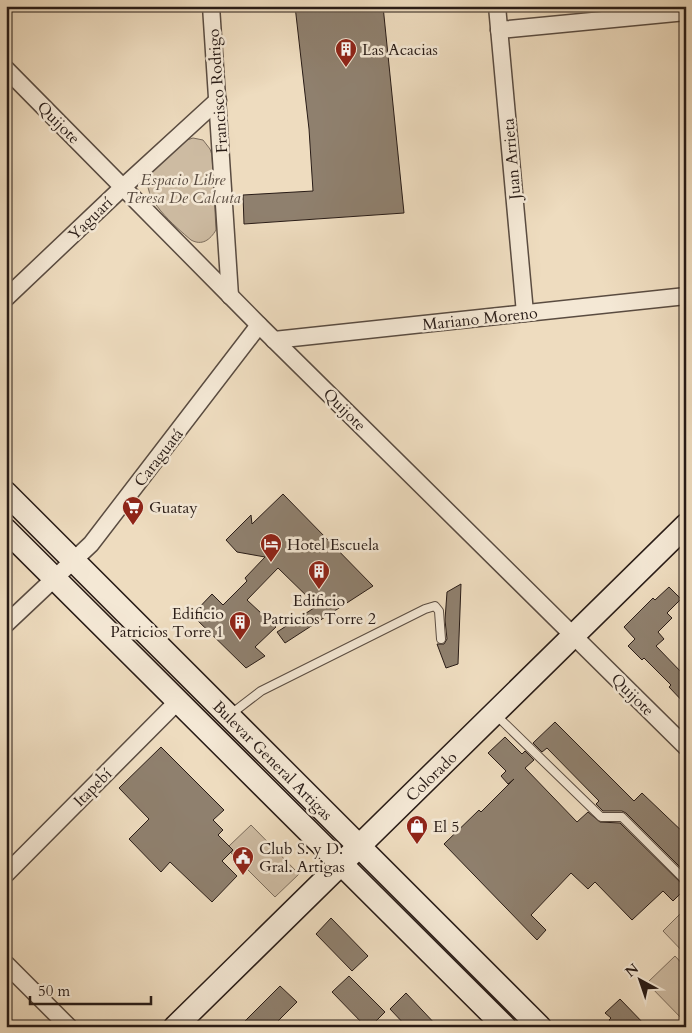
<svg xmlns="http://www.w3.org/2000/svg" width="692" height="1033" viewBox="0 0 692 1033" font-family="Cardo,serif">
  <style>
    .green { fill: #cdbba2; stroke: #7b6c5c }
    .building { fill: #8f806e; stroke: #291c17 }
    .lines { fill: none; stroke-linecap: round; stroke-linejoin: round }
    .lane-casing { stroke: #5a4c41; stroke-width: 10 }
    .street-casing { stroke: #5a4c41; stroke-width: 19 }
    .secondary-casing { stroke: #291c17; stroke-width: 25 }
    .lane { stroke: #f4e8d5; stroke-width: 8 }
    .street { stroke: #f4e8d5; stroke-width: 16 }
    .secondary { stroke: #f4e8d5; stroke-width: 22 }
    .labels { text-anchor: middle; stroke-width: 5; stroke-linejoin: round; paint-order: stroke }
    .poi-label { font-size: 16px; fill: #291c17; stroke: #f4e8d5; text-anchor: start }
    .street-label { font-size: 16px; fill: #291c17; stroke: #f4e8d5 }
    .park-label { font-size: 16px; font-style: italic; fill: #5a4c41; stroke: #f4e8d5 }
  </style>
  <rect width="100%" height="100%" fill="#eedcbf"/>
  <filter id="stains"><feTurbulence type="fractalNoise" baseFrequency=".004" numOctaves="4"/><feColorMatrix values="0 0 0 0 .2 0 0 0 0 .09 0 0 0 0 .02 0 0 0 .5 -.17"/></filter>
  <radialGradient id="worn" r=".72"><stop offset=".6" stop-color="#630" stop-opacity="0"/><stop offset="1" stop-color="#630" stop-opacity=".3"/></radialGradient>
  <g class="green">
    <path d="M193 138 203 140 210 149 212 155 216 230C210 240 202 246 191 240 177 228 138 196 150 175 156 165 177 149 187 140Z"/>
    <path d="M251 825 299 874 275 897 231 853 233 850 229 846Z"/>
    <path d="M686 908V955L663 931Z"/>
    <path d="M675 956 686 968V1023L647 983Z"/>
  </g>
  <g class="building">
    <path d="M295 6H383L404 213 244 224 243 195 313 191 309 129Z"/>
    <path d="M283 494 373 586 285 643 277 632 317 606 278 568 247 600 276 627 255 647 265 656 246 668 192 615 212 594 223 605 247 581 245 578 265 557 237 552 226 540 251 515 252 524Z"/>
    <path d="M461 584 458 664 446 668 437 644H444L447 639 445 620 447 592Z"/>
    <path d="M669 587 681 599 667 613 672 618 658 632 664 639 656 646 684 675 686 673V705L669 687 671 685 644 658 642 660 628 646 635 639 624 627 653 598 655 600Z"/>
    <path d="M555 722 634 801 642 793 686 835V873L626 813 622 811H603L596 804 599 801 547 748 542 752 533 743Z"/>
    <path d="M505 737 522 754 525 751 534 760 525 768 577 822 588 812 600 822 620 823 686 888 673 901 663 891 632 920 595 882 588 889 571 873 531 915 546 930 537 940 444 844 479 810 481 812 514 779 508 784 501 776 506 771 488 753Z"/>
    <path d="M161 747 224 810 213 820 223 830 218 835 233 850 222 861 237 876 212 902 170 862 161 872 129 839 149 819 119 788Z"/>
    <path d="M331 918 368 956 352 971 316 934Z"/>
    <path d="M349 976 385 1012 370 1027H366L332 992Z"/>
    <path d="M280 986 297 1002 272 1027H239Z"/>
    <path d="M406 993 438 1027H407L390 1009Z"/>
    <path d="M620 999 647 1027H615L609 1020 611 1018 605 1013Z"/>
  </g>
  <g class="lines">
    <g class="lane-casing">
      <g id="lane">
        <path d="M231 714 261 691 425 609 435 606 439 611 441 639"/>
        <path d="M496 715 601 817H622L686 881"/>
      </g>
    </g>
    <g class="street-casing">
      <g id="street">
        <path d="M211 6 230 296"/>
        <path d="M497 6 525 313"/>
        <path d="M499 30 686 12"/>
        <path d="M6 69 259 325 686 747"/>
        <path d="M6 298 123 187 218 100"/>
        <path d="M274 340 686 296"/>
        <path d="M6 624 91 544 259 325"/>
        <path d="M6 874 178 701"/>
        <path d="M6 964 69 1027"/>
      </g>
    </g>
    <g class="secondary-casing">
      <g id="secondary">
        <path d="M6 493 540 1027"/>
        <path d="M6 530 505 1027"/>
        <path d="M175 1027 686 525"/>
      </g>
    </g>
    <use href="#lane" class="lane"/>
    <use href="#street" class="street"/>
    <use href="#secondary" class="secondary"/>
  </g>
  <defs>
    <g id="building-pin" transform="scale(1.125)"><path d="M0 17L-7.5 6A9.5 9.5 0 1 1 7.5 6Z" fill="#8f2418" stroke="#f4e8d5"/><path d="M-4-6H4V6H1V3H-1V6H-4ZM-2.5-4.3h1.7v1.8h-1.7ZM.8-4.3h1.7v1.8H.8ZM-2.5-1h1.7V.8h-1.7ZM.8-1h1.7V.8H.8Z" fill="#fff"/></g>
    <g id="supermarket-pin" transform="scale(1.125)"><path d="M0 17L-7.5 6A9.5 9.5 0 1 1 7.5 6Z" fill="#8f2418" stroke="#f4e8d5"/><path d="M-6-5.5h2.5l.6 2H6L4.5 2H-2.5L-4.4-4H-6ZM-1.5 3.2a1.3 1.3 0 1 0 .1 0ZM3 3.2a1.3 1.3 0 1 0 .1 0Z" fill="#fff"/></g>
    <g id="hotel-pin" transform="scale(1.125)"><path d="M0 17L-7.5 6A9.5 9.5 0 1 1 7.5 6Z" fill="#8f2418" stroke="#f4e8d5"/><path d="M-6-4.5h1.5V1H6V5H4.5V3h-9V5H-6ZM-4 0a1.8 1.8 0 1 1 3.6 0ZM.5 0V-2.5h3Q6-2.5 6 0Z" fill="#fff"/></g>
    <g id="shop-pin" transform="scale(1.125)"><path d="M0 17L-7.5 6A9.5 9.5 0 1 1 7.5 6Z" fill="#8f2418" stroke="#f4e8d5"/><path d="M-5-2.5h2.3a2.7 3.5 0 0 1 5.4 0H5L5.5 6h-11ZM-1.5-2.5h3a1.5 2.3 0 0 0-3 0Z" fill="#fff"/></g>
    <g id="civic-pin" transform="scale(1.125)"><path d="M0 17L-7.5 6A9.5 9.5 0 1 1 7.5 6Z" fill="#8f2418" stroke="#f4e8d5"/><path d="M-.6-6.5H3V-4.5H.6V-3L4-1V1h2V6H-6V1h2V-1L-.6-3ZM-1.2 2.5V6h2.4V2.5Z" fill="#fff"/></g>
  </defs>
  <g fill-rule="evenodd">
    <use href="#building-pin" x="346" y="49"/>
    <use href="#supermarket-pin" x="133" y="507"/>
    <use href="#hotel-pin" x="271" y="544"/>
    <use href="#building-pin" x="319" y="571"/>
    <use href="#building-pin" x="240" y="622"/>
    <use href="#shop-pin" x="417" y="826"/>
    <use href="#civic-pin" x="243" y="857"/>
  </g>
  <g class="labels">
    <g class="poi-label">
      <text x="362" y="55">Las Acacias</text>
      <text x="149" y="513">Guatay</text>
      <text x="287" y="550">Hotel Escuela</text>
      <text x="319" y="606" text-anchor="middle">Edificio<tspan x="319" dy="18">Patricios Torre 2</tspan></text>
      <text x="224" y="619" text-anchor="end">Edificio<tspan x="224" dy="18">Patricios Torre 1</tspan></text>
      <text x="433" y="832">El 5</text>
      <text x="259" y="854">Club S. y D.<tspan x="259" dy="18">Gral. Artigas</tspan></text>
    </g>
    <g class="street-label">
      <text transform="translate(217 91) rotate(-94)" y="6">Francisco Rodrigo</text>
      <text transform="translate(59 122) rotate(45)" y="6">Quijote</text>
      <text transform="translate(511 159) rotate(-95)" y="6">Juan Arrieta</text>
      <text transform="translate(90 218) rotate(-44)" y="6">Yaguarí</text>
      <text transform="translate(480 318) rotate(-6)" y="6">Mariano Moreno</text>
      <text transform="translate(345 409) rotate(45)" y="6">Quijote</text>
      <text transform="translate(158 457) rotate(-52)" y="6">Caraguatá</text>
      <text transform="translate(633 694) rotate(45)" y="6">Quijote</text>
      <text transform="translate(273 760) rotate(45)" y="6">Bulevar General Artigas</text>
      <text transform="translate(431 776) rotate(-44)" y="6">Colorado</text>
      <text transform="translate(92 787) rotate(-45)" y="6">Itapebí</text>
    </g>
    <g class="park-label">
      <text x="183" y="185">Espacio Libre<tspan x="183" dy="18">Teresa De Calcuta</tspan></text>
    </g>
  </g>
  <rect width="692" height="1033" fill="none" stroke="#eedcbf" stroke-width="25"/>
  <rect x="8" y="8" width="677" height="1018" fill="none" stroke="#291c17" stroke-width="2.5"/>
  <rect x="12" y="12" width="667" height="1008" fill="none" stroke="#291c17"/>
  <g transform="translate(640 980) rotate(320)" stroke="#f4e8d5" stroke-width="4" paint-order="stroke">
  <path d="M0-4L9 19L0 12L-9 19Z" fill="#291c17"/>
  <text y="-8" font-size="14" font-weight="bold" text-anchor="middle" fill="#291c17">N</text>
  </g>
  <path d="M30 996v8h121v-8" fill="none" stroke="#291c17" stroke-width="2.5"/>
  <text x="38" y="996" font-size="15" fill="#291c17" stroke="#f4e8d5" stroke-width="4" paint-order="stroke">50 m</text>
  <rect width="100%" height="100%" filter="url(#stains)"/>
  <rect width="100%" height="100%" fill="url(#worn)"/>
</svg>
